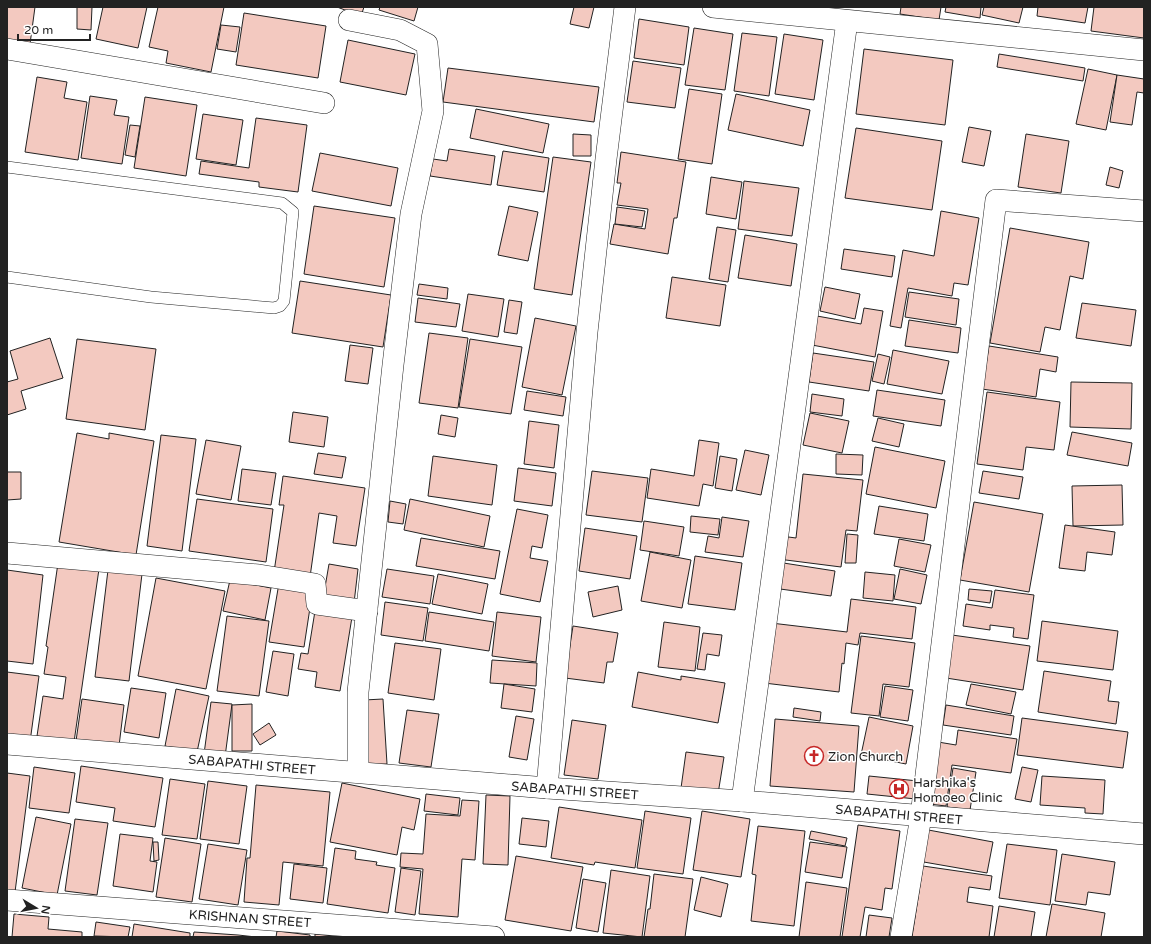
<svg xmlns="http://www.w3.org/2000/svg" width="1151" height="944" viewBox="0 0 1151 944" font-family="'Varela Round',sans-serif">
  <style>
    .building { fill: #f3c9c0; stroke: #222 }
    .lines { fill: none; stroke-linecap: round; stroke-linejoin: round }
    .lane-casing { stroke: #222; stroke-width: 12 }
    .street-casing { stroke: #222; stroke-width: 22 }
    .lane { stroke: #fff; stroke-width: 11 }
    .street { stroke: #fff; stroke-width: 21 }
    .labels { text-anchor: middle; stroke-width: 3; stroke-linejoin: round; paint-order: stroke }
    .poi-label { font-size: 13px; fill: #222; stroke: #fff; text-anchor: start }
    .street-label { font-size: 13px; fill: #222; stroke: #fff }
  </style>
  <rect width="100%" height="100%" fill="#fff"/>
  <g class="building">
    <path d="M7 7H35L30 44 7 41Z"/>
    <path d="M77 7H92L91 30 77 29Z"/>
    <path d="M103 7H147L138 48 96 39Z"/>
    <path d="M158 7H224L211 72 166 63 168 51 149 47Z"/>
    <path d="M337 7H364L361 16Z"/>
    <path d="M380 7H418L414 21 379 10Z"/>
    <path d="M574 7H594L589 28 570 24Z"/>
    <path d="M901 7H941L939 20 900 14Z"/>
    <path d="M946 7H981L980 18 945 12Z"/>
    <path d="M984 7H1023L1019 23 982 15Z"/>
    <path d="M1038 7H1088L1085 23 1037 16Z"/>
    <path d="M1094 7H1144V38L1091 31Z"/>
    <path d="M244 13 326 26 318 78 236 65Z"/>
    <path d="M639 19 689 27 684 65 634 58Z"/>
    <path d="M221 25 240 27 236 52 217 49Z"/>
    <path d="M694 28 733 34 725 90 685 85Z"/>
    <path d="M742 33 777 37 769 96 734 91Z"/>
    <path d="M784 34 823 40 814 100 775 94Z"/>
    <path d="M348 40 415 54 406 95 340 82Z"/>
    <path d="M864 49 953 60 945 125 856 114Z"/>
    <path d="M999 54 1085 68 1083 81 997 67Z"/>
    <path d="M633 61 681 68 675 108 627 102Z"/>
    <path d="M448 68 599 87 594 122 443 102Z"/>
    <path d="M1088 69 1117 75 1106 130 1076 124Z"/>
    <path d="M1117 75 1144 79V93L1137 92 1132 125 1110 122Z"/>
    <path d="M37 77 67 82 64 98 87 102 78 160 25 152Z"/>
    <path d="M689 89 722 94 712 164 678 159Z"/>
    <path d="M736 94 810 110 803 146 728 130Z"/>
    <path d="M90 96 117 100 114 115 129 117 122 164 81 158Z"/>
    <path d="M145 97 197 105 186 176 134 168Z"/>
    <path d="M476 109 549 124 543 153 470 138Z"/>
    <path d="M203 114 243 120 236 165 196 159Z"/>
    <path d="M256 118 307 125 298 192 259 187V182L199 174 201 161 249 168Z"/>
    <path d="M130 125 140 126 135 157 125 155Z"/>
    <path d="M969 127 991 131 984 166 962 162Z"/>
    <path d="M856 128 942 141 932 210 845 198Z"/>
    <path d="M573 134 591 135V156H573Z"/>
    <path d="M1026 134 1069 141 1061 193 1018 187Z"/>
    <path d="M449 149 495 156 491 185 430 176 433 159 447 161Z"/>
    <path d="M503 151 549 158 544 192 497 185Z"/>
    <path d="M621 152 686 162 677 218H674L668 254 610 244 614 224 645 229 648 209 617 205 621 183H617Z"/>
    <path d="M320 153 398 168 391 206 312 191Z"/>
    <path d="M553 157 591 162 572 295 534 289Z"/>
    <path d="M1110 167 1123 171 1119 188 1106 185Z"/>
    <path d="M711 177 742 182 736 219 706 214Z"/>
    <path d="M744 181 799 188 792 236 738 229Z"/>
    <path d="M314 206 395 218 384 287 304 274Z"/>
    <path d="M509 206 538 212 528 261 498 255Z"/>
    <path d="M617 207 645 211 642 227 615 224Z"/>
    <path d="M941 211 979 218 968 285 954 283 952 296 908 288 901 328 890 326 903 250 934 256Z"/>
    <path d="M717 227 736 230 728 282 709 279Z"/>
    <path d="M1010 228 1089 242 1083 279 1070 276 1060 330 1045 327 1040 352 990 343Z"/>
    <path d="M745 235 797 244 791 286 738 278Z"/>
    <path d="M844 249 895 256 892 277 841 269Z"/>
    <path d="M672 277 726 285 720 326 666 318Z"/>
    <path d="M300 281 391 295 383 347 292 333Z"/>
    <path d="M419 284 448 288 447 299 417 295Z"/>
    <path d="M825 287 860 294 855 319 820 311Z"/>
    <path d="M909 292 959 299 956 325 905 317Z"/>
    <path d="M468 294 504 299 498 337 462 331Z"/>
    <path d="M418 298 460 304 456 327 415 322Z"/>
    <path d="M509 300 522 302 517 334 504 332Z"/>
    <path d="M1082 303 1136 310 1131 346 1076 338Z"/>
    <path d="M864 308 883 311 875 357 812 345 817 316 861 324Z"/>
    <path d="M535 318 576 326 562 395 522 387Z"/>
    <path d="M909 320 961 328 958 353 905 346Z"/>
    <path d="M429 333 468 338 458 408 419 403Z"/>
    <path d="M50 338 63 378 21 391 26 409 7 415V382L18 379 10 351Z"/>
    <path d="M77 339 156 349 145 430 66 419Z"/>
    <path d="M470 339 522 347 511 414 459 407Z"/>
    <path d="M350 345 373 348 368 384 345 381Z"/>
    <path d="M989 346 1058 357 1056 372 1040 369 1036 397 982 389Z"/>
    <path d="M893 350 949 361 942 394 887 384Z"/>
    <path d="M813 353 874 362 869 391 809 382Z"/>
    <path d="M878 354 890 357 884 384 872 381Z"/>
    <path d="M1071 382 1132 383 1131 429 1070 427Z"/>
    <path d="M877 390 945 400 941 426 873 416Z"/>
    <path d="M527 391 566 397 563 416 524 410Z"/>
    <path d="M987 392 1060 402 1054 450 1026 447 1023 470 977 464Z"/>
    <path d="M812 394 844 399 842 416 810 412Z"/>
    <path d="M293 412 328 417 324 447 289 442Z"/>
    <path d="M810 413 849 421 842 453 803 445Z"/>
    <path d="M441 415 458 418 455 437 438 434Z"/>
    <path d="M878 418 904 424 899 447 872 441Z"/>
    <path d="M529 421 559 425 554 468 524 464Z"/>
    <path d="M1072 432 1132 443 1128 466 1067 455Z"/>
    <path d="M77 433 109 439V433L154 441 136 555 59 542Z"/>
    <path d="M161 435 196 439 182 551 147 546Z"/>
    <path d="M206 440 241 446 231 500 196 494Z"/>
    <path d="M699 440 719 443 713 486 703 484 699 506 647 498 651 469 694 476Z"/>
    <path d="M875 447 945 461 936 508 866 494Z"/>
    <path d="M745 450 769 455 761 495 736 490Z"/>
    <path d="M318 453 346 457 342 478 314 474Z"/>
    <path d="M836 454 863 455 862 475 836 474Z"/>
    <path d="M433 456 497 465 492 505 428 496Z"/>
    <path d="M720 456 737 459 732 491 715 488Z"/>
    <path d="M518 468 556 473 552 506 514 501Z"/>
    <path d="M242 469 276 473 271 505 238 501Z"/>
    <path d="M592 471 648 478 642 522 586 515Z"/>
    <path d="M983 471 1023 477 1019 499 979 493Z"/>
    <path d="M7 472H21V499L7 500Z"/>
    <path d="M803 474 863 480 857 531 846 530 841 567 778 559 781 536 796 538Z"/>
    <path d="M283 476 365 488 356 546 333 543 337 516 319 513 310 577 274 572 284 505H279Z"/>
    <path d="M1122 485 1123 525 1073 526 1072 486Z"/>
    <path d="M197 499 273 509 266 562 189 551Z"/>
    <path d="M410 499 490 516 484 547 404 530Z"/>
    <path d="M390 501 406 504 403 524 388 522Z"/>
    <path d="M974 502 1043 514 1029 592 960 580Z"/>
    <path d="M879 506 928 514 924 541 874 534Z"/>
    <path d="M517 509 548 515 542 548 532 546 530 558 548 561 540 602 500 594Z"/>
    <path d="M691 516 720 519 718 535 690 532Z"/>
    <path d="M722 517 749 521 743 557 705 552 708 536 719 538Z"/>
    <path d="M644 521 684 527 679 556 640 550Z"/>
    <path d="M1065 525 1115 532 1112 555 1087 552 1085 571 1059 568Z"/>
    <path d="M585 528 637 536 630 579 579 571Z"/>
    <path d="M847 534 858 535 856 563H845Z"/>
    <path d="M421 538 500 551 495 579 416 566Z"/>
    <path d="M899 539 931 545 925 572 894 566Z"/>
    <path d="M650 552 691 560 682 608 641 601Z"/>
    <path d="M695 556 742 563 735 610 688 604Z"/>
    <path d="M777 562 835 571 831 596 773 588Z"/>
    <path d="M58 563 99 569 74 742 37 736 43 696 63 699 66 677 44 674 48 647 46 646Z"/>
    <path d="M329 564 358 569 354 603 323 599Z"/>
    <path d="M387 569 434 576 430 604 382 597Z"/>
    <path d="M900 569 927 575 921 604 894 599Z"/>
    <path d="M7 570 43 575 33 664 7 661Z"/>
    <path d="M108 570 142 574 129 681 95 677Z"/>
    <path d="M865 572 895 575 893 601 863 598Z"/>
    <path d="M438 574 488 584 482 614 432 604Z"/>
    <path d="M156 578 225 591 206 689 138 676Z"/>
    <path d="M230 580 271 588 265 620 223 611Z"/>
    <path d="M279 583 313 588 304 647 269 642Z"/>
    <path d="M618 586 622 610 593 617 588 592Z"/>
    <path d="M969 589 992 591 990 603 968 600Z"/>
    <path d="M995 590 1034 595 1028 639 1013 637 1014 628 990 625V630L963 626 966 604 992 608Z"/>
    <path d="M851 599 916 607 912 639 860 633 858 645 846 643 844 664 842 663 839 692 764 683 771 623 847 632Z"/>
    <path d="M385 602 428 608 423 641 381 635Z"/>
    <path d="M315 611 352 617 340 691 315 687 317 672 298 669 301 653 308 654Z"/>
    <path d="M429 612 494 622 489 651 425 641Z"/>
    <path d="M497 612 541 617 536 662 492 656Z"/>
    <path d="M227 616 269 621 259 696 217 691Z"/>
    <path d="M1042 621 1118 631 1113 670 1037 661Z"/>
    <path d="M664 622 700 627 695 671 658 667Z"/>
    <path d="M573 626 618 633 613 662H607L604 683 565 678Z"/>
    <path d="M703 633 722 635 719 656 707 654 705 670 697 669Z"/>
    <path d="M952 635 1030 646 1023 690 946 678Z"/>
    <path d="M861 636 915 643 909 687 883 684 879 716 851 713Z"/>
    <path d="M395 643 441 649 434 700 388 693Z"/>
    <path d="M273 651 294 654 288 696 266 692Z"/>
    <path d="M492 660 537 663 536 686 490 683Z"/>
    <path d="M1044 671 1111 681 1108 701 1119 702 1116 724 1038 712Z"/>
    <path d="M7 672 39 676 30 742 7 739Z"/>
    <path d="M638 672 681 680V676L725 683 718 723 632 707Z"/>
    <path d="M504 684 535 689 532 712 501 708Z"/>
    <path d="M971 684 1016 692 1011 714 966 705Z"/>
    <path d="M885 686 913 690 908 721 880 717Z"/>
    <path d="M131 688 166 693 159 738 124 732Z"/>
    <path d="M176 689 209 696 197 752 165 746Z"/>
    <path d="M82 699 124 705 119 746 76 741Z"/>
    <path d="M383 699 387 764 368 765 364 700Z"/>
    <path d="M211 702 232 704 225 757 204 754Z"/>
    <path d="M252 704V751H232V705Z"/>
    <path d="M946 705 1014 716 1011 735 943 725Z"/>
    <path d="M794 708 821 712 820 721 793 717Z"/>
    <path d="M407 710 439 714 431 767 399 763Z"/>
    <path d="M516 716 534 719 527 760 509 757Z"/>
    <path d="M869 717 913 726 906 764 861 755Z"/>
    <path d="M1022 718 1128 732 1123 768 1017 755Z"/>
    <path d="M775 719 859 726 854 792 770 786Z"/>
    <path d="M572 720 606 725 598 779 564 775Z"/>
    <path d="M269 723 276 735 260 745 253 734Z"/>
    <path d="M958 730 1017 739 1011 773 952 765 946 806 929 804 938 742 956 745Z"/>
    <path d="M686 752 724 757 718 794 681 788Z"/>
    <path d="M81 766 163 778 155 827 113 821 115 808 76 802Z"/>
    <path d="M34 767 75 773 69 813 29 808Z"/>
    <path d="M1022 767 1038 770 1031 802 1015 799Z"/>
    <path d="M953 768 976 772 970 810 947 807Z"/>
    <path d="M7 773 30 776 15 892 7 891Z"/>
    <path d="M869 776 918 781 916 799 867 794Z"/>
    <path d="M1042 776 1105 780 1103 814 1085 813V808L1040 805Z"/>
    <path d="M170 779 205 784 197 839 162 835Z"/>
    <path d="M208 781 247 786 239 844 200 839Z"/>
    <path d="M342 783 420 799 414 830 402 827 397 855 330 842Z"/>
    <path d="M256 785 330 792 323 866 283 862 279 905 244 902 247 858H250Z"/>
    <path d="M426 794 460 798 458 815 424 811Z"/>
    <path d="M486 795 510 796 508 865 483 864Z"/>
    <path d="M462 800 479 801 475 860 462 859 458 917 419 914 423 869 400 867 401 853 423 854 426 814 460 816Z"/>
    <path d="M559 807 642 820 635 868 595 862 594 865 551 858Z"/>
    <path d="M645 811 691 818 683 874 637 868Z"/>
    <path d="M702 811 750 819 741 877 693 870Z"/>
    <path d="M36 817 71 824 57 895 22 888Z"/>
    <path d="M522 818 549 821 546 847 519 844Z"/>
    <path d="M75 819 108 823 97 895 65 891Z"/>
    <path d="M858 825 900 831 892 889 885 888 882 910 865 907 860 937H842Z"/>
    <path d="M758 826 805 831 794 926 751 921 756 875 752 874Z"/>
    <path d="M923 829 993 842 987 873 918 861Z"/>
    <path d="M811 831 847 838 845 846 809 839Z"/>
    <path d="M120 834 153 838 150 861 157 862 153 892 113 886Z"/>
    <path d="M165 838 201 844 192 902 156 897Z"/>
    <path d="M153 842H158L159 860 154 861Z"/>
    <path d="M810 842 847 847 842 878 805 872Z"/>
    <path d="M208 844 247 850 238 905 199 899Z"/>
    <path d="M1007 844 1057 850 1050 905 999 898Z"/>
    <path d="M335 848 356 851 355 859 377 862 376 865 395 868 388 913 327 904Z"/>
    <path d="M1062 854 1115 862 1110 895 1088 892 1086 905 1055 901Z"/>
    <path d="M516 856 583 867 571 931 505 920Z"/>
    <path d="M294 864 327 868 323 903 290 899Z"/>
    <path d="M923 866 992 876 990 890 969 887 967 902 993 906 989 937H912Z"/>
    <path d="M401 868 421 871 415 915 395 912Z"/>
    <path d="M611 870 650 876 642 937 603 933Z"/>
    <path d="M654 874 693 879 685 937H644L648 909H650Z"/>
    <path d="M701 877 728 884 721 917 694 910Z"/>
    <path d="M583 879 606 883 598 932 576 928Z"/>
    <path d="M806 882 847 888 840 937H799Z"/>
    <path d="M1052 904 1105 913 1101 937H1046Z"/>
    <path d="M999 906 1035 912 1031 937H994Z"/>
    <path d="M14 914 49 917 48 929 82 932V937H12Z"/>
    <path d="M869 915 892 918 889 937H866Z"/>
    <path d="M96 922 130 927 128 937 94 936Z"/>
    <path d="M134 924 190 933V937H132Z"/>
    <path d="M277 931 310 935V937H276Z"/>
    <path d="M194 932 238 935 256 937H193Z"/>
    <path d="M315 934 343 937H315Z"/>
  </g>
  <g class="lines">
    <g class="lane-casing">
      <path id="lane" d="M7 167 282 203 293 212 284 301 280 306 274 308 151 297 7 277"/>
    </g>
    <g class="street-casing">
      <g id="street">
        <path d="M713 7 1144 50"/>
        <path d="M349 20 400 30 427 44 433 111 411 214 393 365 358 692V772"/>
        <path d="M7 49 324 103"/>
        <path d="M7 553 259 575 315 584 317 604 367 611"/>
        <path d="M7 744 547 788 742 801 1144 834"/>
        <path d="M547 788 587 332 606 159 625 7"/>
        <path d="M742 801 847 21"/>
        <path d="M7 900 494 937"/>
        <path d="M901 937 921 816 996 200 1144 211"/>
      </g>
    </g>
    <use href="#lane" class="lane"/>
    <use href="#street" class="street"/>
  </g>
  <defs>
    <g id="church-ring" transform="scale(1)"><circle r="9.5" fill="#fff" stroke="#c62828" stroke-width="1.5"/><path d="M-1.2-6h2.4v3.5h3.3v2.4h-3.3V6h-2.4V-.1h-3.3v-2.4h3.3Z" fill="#c62828"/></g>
    <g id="hospital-ring" transform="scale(1)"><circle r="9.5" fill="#fff" stroke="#c62828" stroke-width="1.5"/><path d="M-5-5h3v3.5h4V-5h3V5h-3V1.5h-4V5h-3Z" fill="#c62828"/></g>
  </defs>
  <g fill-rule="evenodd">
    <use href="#church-ring" x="814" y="756"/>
    <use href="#hospital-ring" x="899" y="789"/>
  </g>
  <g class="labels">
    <g class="poi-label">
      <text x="828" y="761">Zion Church</text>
      <text x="913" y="787">Harshika's<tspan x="913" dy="15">Homoeo Clinic</tspan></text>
    </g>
    <g class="street-label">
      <text transform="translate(252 764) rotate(5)" y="5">SABAPATHI STREET</text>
      <text transform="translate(575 790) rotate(4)" y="5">SABAPATHI STREET</text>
      <text transform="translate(899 814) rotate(5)" y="5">SABAPATHI STREET</text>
      <text transform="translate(250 918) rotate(4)" y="5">KRISHNAN STREET</text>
    </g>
  </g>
  <rect width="1151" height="944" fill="none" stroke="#222222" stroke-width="16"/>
  <g transform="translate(36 908) rotate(100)" stroke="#ffffff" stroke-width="3" paint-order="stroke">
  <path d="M0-3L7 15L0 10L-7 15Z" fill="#222222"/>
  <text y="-6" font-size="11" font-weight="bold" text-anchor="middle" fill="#222222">N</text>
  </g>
  <path d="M18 34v6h72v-6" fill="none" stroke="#222222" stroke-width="2"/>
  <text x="24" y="34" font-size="12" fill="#222222" stroke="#ffffff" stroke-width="3" paint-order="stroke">20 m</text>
</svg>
